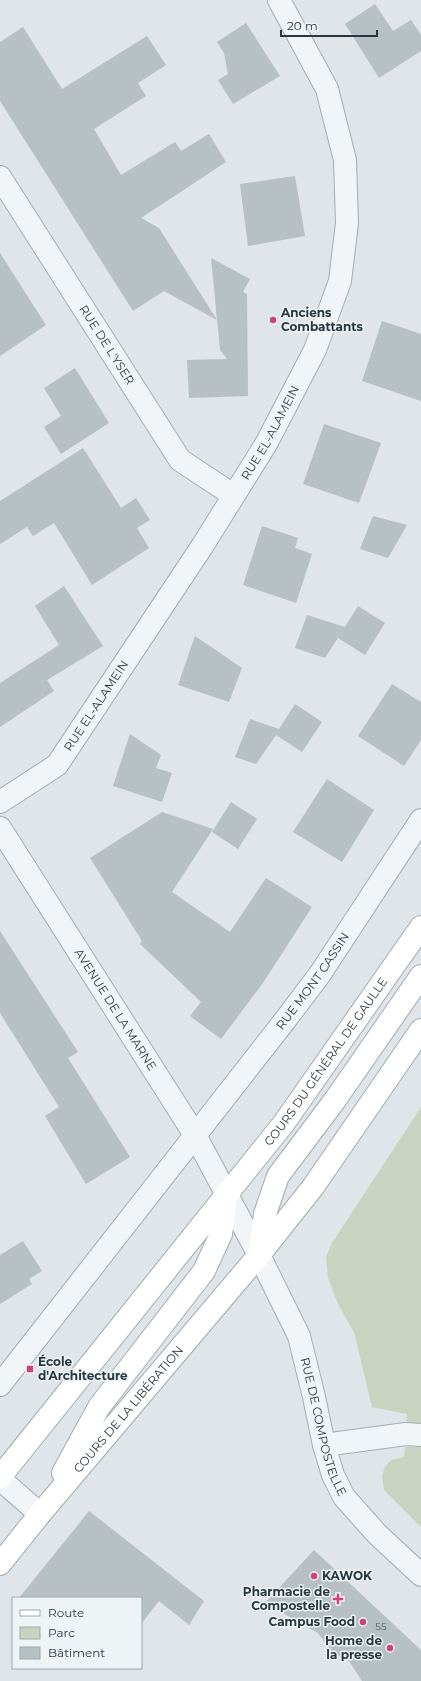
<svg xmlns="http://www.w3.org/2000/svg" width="421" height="1681" viewBox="0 0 421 1681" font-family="Montserrat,sans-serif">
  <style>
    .green { fill: #cad2c0 }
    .building { fill: #b6c0c5 }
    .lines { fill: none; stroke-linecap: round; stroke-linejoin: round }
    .minor-casing { stroke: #a4adb2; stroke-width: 24 }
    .major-casing { stroke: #9eadb4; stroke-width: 24 }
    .minor { stroke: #f2f5f7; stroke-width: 22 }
    .major { stroke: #fff; stroke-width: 22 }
    .poi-dot { fill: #d0417f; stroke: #eef4f6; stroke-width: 1.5 }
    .labels { text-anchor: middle; stroke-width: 3; stroke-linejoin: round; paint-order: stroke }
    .number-label { font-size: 10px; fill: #4c5961 }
    .poi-label { font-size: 12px; font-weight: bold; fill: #283740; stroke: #eef4f6; text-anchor: start }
    .street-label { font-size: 12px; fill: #283740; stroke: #eef4f6 }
  </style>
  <rect width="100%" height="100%" fill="#dfe5e8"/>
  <g class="green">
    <path d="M421 1107V1425L406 1424 407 1414 372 1407 354 1332 339 1306 328 1278 326 1257 332 1243Z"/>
    <path d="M405 1447H421V1527L384 1490 382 1476 385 1467 391 1460 404 1457Z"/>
  </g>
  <g class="building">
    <path d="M375 4 393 31 411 20 421 35V51L379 78 345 24Z"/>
    <path d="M246 23 280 76 233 104 218 80 228 74 224 53 217 42Z"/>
    <path d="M23 27 62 89 147 36 166 65 138 83 146 96 94 129 121 175 175 142 181 151 209 134 226 162 141 218 159 228 217 320 164 291 133 311 0 101V42Z"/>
    <path d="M295 176 305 236 248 246 240 184Z"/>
    <path d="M0 253 46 325 0 356Z"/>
    <path d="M211 258 250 279 243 292 247 294 248 396 189 398 187 360 227 359 220 350Z"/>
    <path d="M382 321 421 334V401L362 381Z"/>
    <path d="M75 368 109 423 61 454 44 427 61 416 44 388Z"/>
    <path d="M324 424 381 443 359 503 303 484Z"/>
    <path d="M83 448 121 508 136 498 150 520 137 528 149 548 92 585 54 523 33 536 27 527 0 544V501Z"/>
    <path d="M373 516 407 525 388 558 360 549Z"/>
    <path d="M262 526 298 538 295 548 312 554 296 603 243 585Z"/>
    <path d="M64 586 103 646 47 680 54 691 0 727V683L59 645 35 606Z"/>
    <path d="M358 606 385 623 365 655 338 638Z"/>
    <path d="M307 615 345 627 325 658 295 648Z"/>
    <path d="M195 636 242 668 229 702 178 685Z"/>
    <path d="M392 684 421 702V740L404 766 358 736Z"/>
    <path d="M295 704 322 722 302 752 276 735 256 764 235 757 250 719 279 729Z"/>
    <path d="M130 734 161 755 156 768 172 773 162 802 113 786Z"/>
    <path d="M327 779 374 810 342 862 293 832Z"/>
    <path d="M231 802 257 819 238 849 212 832Z"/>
    <path d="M162 812 213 829 172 892 230 932 266 878 312 907 263 983 221 1039 190 1016 201 1002 140 944 142 941 90 858Z"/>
    <path d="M0 931 78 1052 68 1058 130 1157 86 1184 45 1116 59 1107 0 1013Z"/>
    <path d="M23 1241 42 1271 29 1279 32 1284 0 1304V1255Z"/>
    <path d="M89 1511 204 1601 189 1625 159 1601 141 1624V1598H19Z"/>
    <path d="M314 1550 421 1650V1681H362L349 1661 331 1651 318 1633 265 1603Z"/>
  </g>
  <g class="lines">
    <g class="minor-casing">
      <g id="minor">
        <path id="s1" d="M0 177 180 460 233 495"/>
        <path id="s2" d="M0 802 57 765 203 545 266 444 315 350 340 281 347 223 345 160 327 89 279 0"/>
        <path id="s3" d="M0 828 195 1135 259 1255 299 1336 314 1397 324 1445 333 1475 344 1497 377 1534 421 1575"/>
        <path id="s4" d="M0 1385 286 1019 320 974 421 820"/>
        <path d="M324 1445 406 1434 421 1435"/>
        <path d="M0 1479 40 1514"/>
      </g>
    </g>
    <g class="major-casing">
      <g id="major">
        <path d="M259 1255 265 1214 278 1176 335 1100 421 976"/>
        <path d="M63 1473 99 1407 204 1271 221 1234 226 1195"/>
        <path id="s5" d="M0 1477 284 1123 421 927"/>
        <path id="s6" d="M0 1564 40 1514 259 1255 313 1187 421 1030"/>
      </g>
    </g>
    <use href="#minor" class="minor"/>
    <use href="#major" class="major"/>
  </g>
  <g class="poi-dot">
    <circle cx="273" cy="320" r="4"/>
    <rect x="26" y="1365" width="8" height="8" rx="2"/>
    <circle cx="314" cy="1576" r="4"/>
    <path d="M336 1593h4v4h4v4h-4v4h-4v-4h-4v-4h4z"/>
    <circle cx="363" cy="1622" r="4"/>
    <circle cx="390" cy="1648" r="4"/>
  </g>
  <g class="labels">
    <g class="number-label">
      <text x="381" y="1630">55</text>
    </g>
    <g class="poi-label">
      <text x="281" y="317">Anciens<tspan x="281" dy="14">Combattants</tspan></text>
      <text x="38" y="1366">École<tspan x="38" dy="14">d'Architecture</tspan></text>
      <text x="322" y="1580">KAWOK</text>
      <text x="330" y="1596" text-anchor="end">Pharmacie de<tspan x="330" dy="14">Compostelle</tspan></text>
      <text x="355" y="1626" text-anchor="end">Campus Food</text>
      <text x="382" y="1645" text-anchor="end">Home de<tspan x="382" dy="14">la presse</tspan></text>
    </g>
    <g class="street-label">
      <text dy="4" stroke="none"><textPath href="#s1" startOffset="199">RUE DE L'YSER</textPath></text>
      <text dy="4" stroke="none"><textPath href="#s2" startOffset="463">RUE EL-ALAMEIN</textPath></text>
      <text dy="4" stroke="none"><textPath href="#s2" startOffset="139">RUE EL-ALAMEIN</textPath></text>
      <text dy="4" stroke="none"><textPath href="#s4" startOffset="511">RUE MONT CASSIN</textPath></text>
      <text dy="4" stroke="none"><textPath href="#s3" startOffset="215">AVENUE DE LA MARNE</textPath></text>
      <text dy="4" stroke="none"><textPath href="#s5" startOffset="528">COURS DU GÉNÉRAL DE GAULLE</textPath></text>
      <text dy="4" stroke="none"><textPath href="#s6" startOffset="201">COURS DE LA LIBÉRATION</textPath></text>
      <text dy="4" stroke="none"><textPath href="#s3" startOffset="684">RUE DE COMPOSTELLE</textPath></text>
    </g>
  </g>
  <rect x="12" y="1597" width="130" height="72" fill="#eef4f6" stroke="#9fa8ad"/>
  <rect x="20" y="1610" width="20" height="6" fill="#ffffff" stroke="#9fa8ad"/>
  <text x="48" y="1617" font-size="12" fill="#283740">Route</text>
  <rect x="20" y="1627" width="20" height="12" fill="#cad2c0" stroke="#9fa8ad"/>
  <text x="48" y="1637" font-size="12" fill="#283740">Parc</text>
  <rect x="20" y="1647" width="20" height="12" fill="#b6c0c5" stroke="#9fa8ad"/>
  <text x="48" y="1657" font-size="12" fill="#283740">Bâtiment</text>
  <path d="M281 30v6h96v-6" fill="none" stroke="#283740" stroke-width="2"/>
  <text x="287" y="30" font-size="12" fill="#283740" stroke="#eef4f6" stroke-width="3" paint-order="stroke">20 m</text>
</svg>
